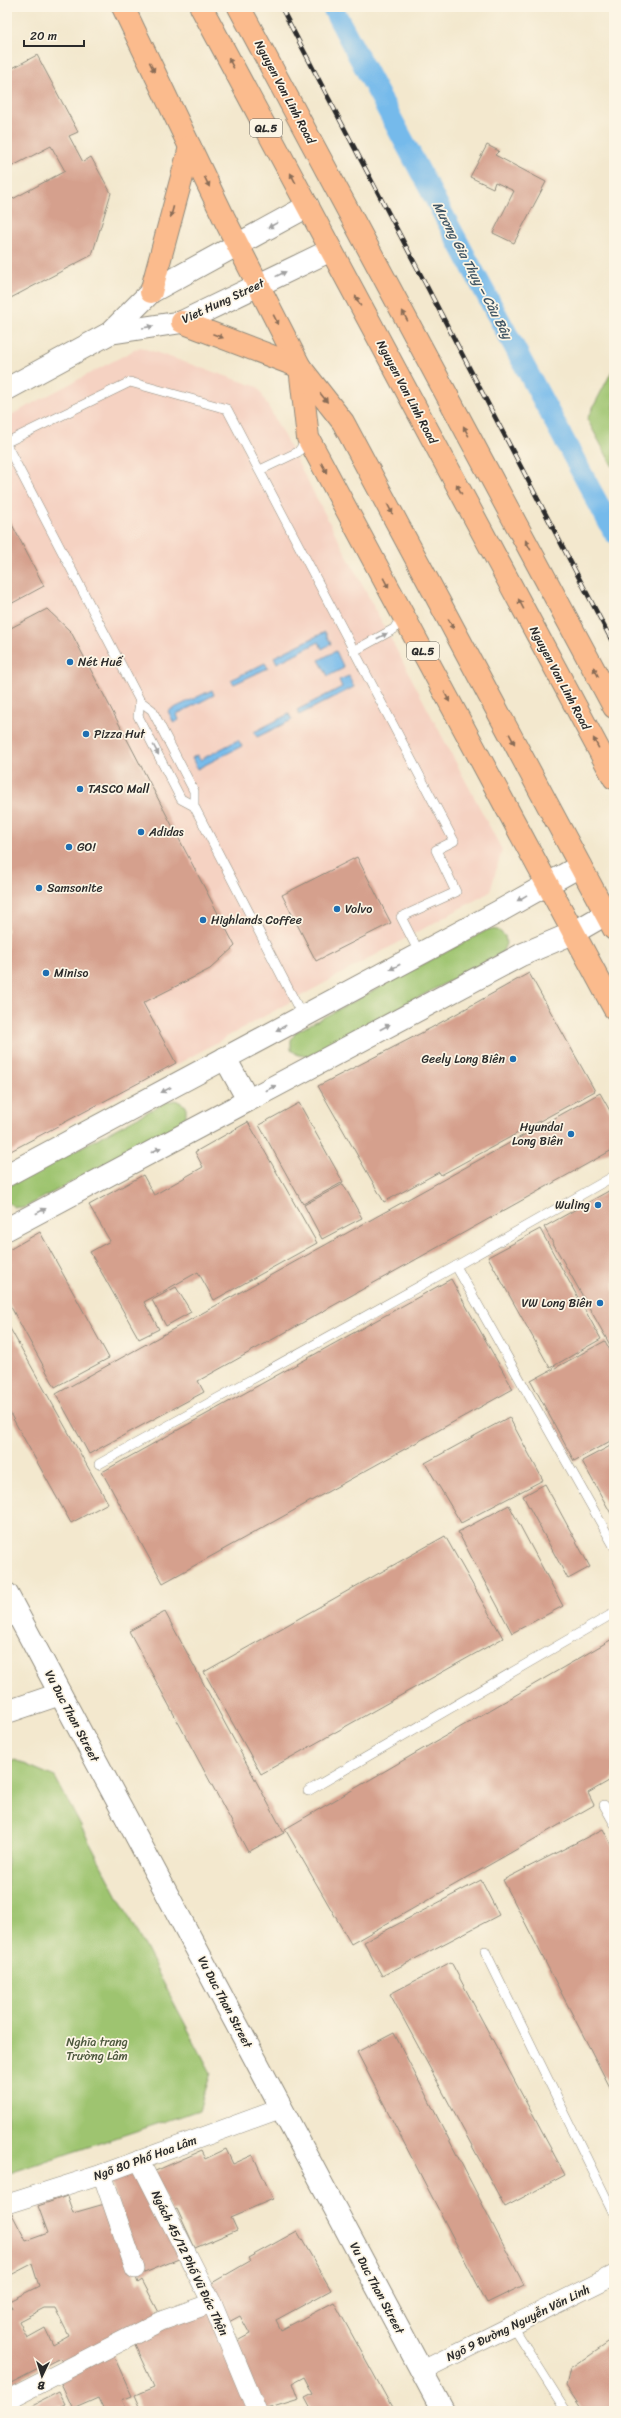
<svg xmlns="http://www.w3.org/2000/svg" width="621" height="2418" viewBox="0 0 621 2418" font-family="Sriracha,sans-serif">
  <style>
    .built { fill: #f5d2c2 }
    .green { fill: #9ec46f; stroke: #64784d }
    .water { fill: #75baeb; stroke: #50728b }
    .lines { fill: none; stroke-linecap: round; stroke-linejoin: round }
    .canal { stroke: #75baeb; stroke-width: 21 }
    .building { fill: #d5a08d; fill-rule: evenodd }
    .service-casing { stroke: #8f8a7c; stroke-width: 10 }
    .minor-casing { stroke: #8f8a7c; stroke-width: 20 }
    .tertiary-casing { stroke: #8f8a7c; stroke-width: 24 }
    .trunk-casing { stroke: #8f8a7c; stroke-width: 24 }
    .service { stroke: #fff; stroke-width: 9 }
    .minor { stroke: #fff; stroke-width: 19 }
    .tertiary { stroke: #fff; stroke-width: 22 }
    .trunk { stroke: #fbbb8d; stroke-width: 22 }
    .rail-casing { stroke: #2b2b2b; stroke-width: 4.5 }
    .rail { stroke: #fcf5e5; stroke-width: 3; stroke-dasharray: 9; stroke-linecap: butt }
    .oneway { fill: #896c57 }
    .oneway2 { fill: #a0a0a0 }
    .poi-dot { fill: #1f6fb2; stroke: #fcf5e5; stroke-width: 1.5 }
    .labels { text-anchor: middle; stroke-width: 3.5; stroke-linejoin: round; paint-order: stroke }
    .shield { fill: #fcf5e5; stroke: #6a6863; stroke-width: 1 }
    .shield-label { font-size: 11px; font-weight: bold; fill: #2b2b2b }
    .street-label { font-size: 12px; fill: #2b2b2b; stroke: #fcf5e5 }
    .poi-label { font-size: 12px; fill: #2b2b2b; stroke: #fcf5e5; text-anchor: start }
    .park-label { font-size: 12px; fill: #4e593f; stroke: #fcf5e5 }
    .water-label { font-size: 13px; font-style: italic; fill: #415665; stroke: #fcf5e5 }
  </style>
  <rect width="100%" height="100%" fill="#fcf5e5"/>
  <filter id="ink" filterUnits="userSpaceOnUse"><feTurbulence type="fractalNoise" baseFrequency=".025" numOctaves="2"/><feDisplacementMap in="SourceGraphic" scale="8" xChannelSelector="R" yChannelSelector="G"/><feConvolveMatrix kernelMatrix="1 2 1 2 8 2 1 2 1" color-interpolation-filters="sRGB"/></filter>
  <filter id="wash" filterUnits="userSpaceOnUse"><feTurbulence type="fractalNoise" baseFrequency=".012" numOctaves="4" result="noise"/><feDisplacementMap in="SourceGraphic" scale="16" xChannelSelector="R" yChannelSelector="G"/><feGaussianBlur stdDeviation="0.9" result="paint"/><feColorMatrix in="noise" values="0 0 0 0 0 0 0 0 0 0 0 0 0 0 0 0 0 1.4 0 .05"/><feComposite in="paint" operator="in"/></filter>
  <g filter="url(#wash)">
    <rect width="100%" height="100%" fill="#f3e8ce"/>
    <path class="built" d="M140 347 258 387 502 850 490 892 7 1158V417Z"/>
    <g class="green">
      <path d="M614 367V469L587 419Z"/>
      <path d="M489 929 498 930 505 936 506 944 502 953 309 1056 298 1055 291 1050V1040L296 1032Z"/>
      <path d="M176 1100 186 1106V1117L178 1125 24 1208 15 1207 7 1202V1191L12 1184 166 1102Z"/>
      <path d="M15 1760 55 1777 211 2073 199 2110 7 2174V1763Z"/>
    </g>
    <g class="water">
      <path d="M325 632 331 644 322 649 319 642 277 663 274 657Z"/>
      <path d="M336 651 344 668 328 676 319 660Z"/>
      <path d="M265 663 268 668 234 684 231 680Z"/>
      <path d="M349 676 354 687 299 715 297 710 342 687 339 680Z"/>
      <path d="M212 690 214 695 177 714 179 720 174 723 168 711Z"/>
      <path d="M289 714 292 720 257 737 254 732Z"/>
      <path d="M238 740 242 746 197 769 192 758 197 755 200 760Z"/>
    </g>
    <g class="lines">
      <path class="canal" d="M332 7 614 533"/>
    </g>
    <g id="blocks">
      <g class="building">
        <path d="M37 55 78 132 69 136 83 162 91 157 111 193 92 255 7 300V202L65 171 51 146 7 169V71Z"/>
        <path d="M487 145 499 151 495 155 546 182 514 243 493 233 514 191 495 182 493 188 470 177Z"/>
        <path d="M7 515 44 586 7 606Z"/>
        <path d="M47 609 71 632 235 946 210 969 143 1003 176 1063 7 1153V630Z"/>
        <path d="M357 857 391 923 316 961 282 895Z"/>
        <path d="M529 973 595 1091 441 1175 439 1172 384 1202 318 1086 431 1028Z"/>
        <path d="M600 1093 614 1118V1149L198 1381 204 1392 89 1454 56 1394Z"/>
        <path d="M299 1103 343 1182 303 1204 259 1125Z"/>
        <path d="M248 1122 317 1243 214 1300 198 1272 144 1302 159 1329 139 1339 90 1252 110 1241 89 1205 143 1175 154 1195 203 1167 195 1152Z"/>
        <path d="M343 1184 362 1218 322 1239 304 1205Z"/>
        <path d="M614 1188V1352L544 1227Z"/>
        <path d="M540 1229 601 1339 550 1368 488 1257Z"/>
        <path d="M40 1232 109 1358 55 1387 7 1300V1251Z"/>
        <path d="M451 1279 513 1389 163 1583 102 1472Z"/>
        <path d="M176 1287 191 1312 166 1326 152 1300Z"/>
        <path d="M7 1323 108 1503 71 1523 7 1408Z"/>
        <path d="M605 1341 614 1358V1439L574 1461 531 1381Z"/>
        <path d="M509 1417 543 1480 461 1523 425 1463Z"/>
        <path d="M614 1444V1519L582 1461Z"/>
        <path d="M545 1484 590 1567 568 1579 523 1496Z"/>
        <path d="M509 1505 563 1606 512 1633 458 1532Z"/>
        <path d="M445 1536 503 1638 261 1774 204 1672Z"/>
        <path d="M165 1612 284 1833 248 1852 129 1631Z"/>
        <path d="M614 1638V1778L588 1793 594 1805 351 1944 285 1829Z"/>
        <path d="M603 1829 614 1850V2095L503 1880Z"/>
        <path d="M481 1880 499 1915 382 1976 364 1942Z"/>
        <path d="M451 1962 565 2175 505 2207 390 1994Z"/>
        <path d="M394 2033 524 2285 487 2303 357 2052Z"/>
        <path d="M226 2149 233 2164 253 2155 273 2199 231 2217 237 2230 195 2248 177 2209 171 2211 153 2172 201 2151 205 2159Z"/>
        <path d="M141 2168 181 2258 142 2274 110 2179Z"/>
        <path d="M67 2196 73 2213 108 2203 138 2283 142 2280 162 2318 65 2368 60 2358 7 2385V2310L12 2308 9 2301 39 2286 32 2264 7 2277V2216L12 2214 26 2241 48 2233 38 2206ZM44 2308H55L69 2336 53 2345 45 2328 27 2338 19 2321Z"/>
        <path d="M297 2231 331 2290 276 2320 281 2330 334 2302 394 2411H312L305 2398 313 2394 304 2377 293 2383 299 2399 260 2411 230 2345 250 2334 240 2316 225 2324 205 2287 250 2261 248 2258Z"/>
        <path d="M211 2308 248 2411H164L162 2407 152 2411H142L135 2395 154 2387 133 2341Z"/>
        <path d="M614 2339V2411H583L566 2386 570 2369Z"/>
        <path d="M112 2352 132 2396 122 2400 128 2411H104L98 2398 73 2409 60 2381Z"/>
        <path d="M59 2392 65 2404 50 2411H21Z"/>
      </g>
    </g>
  </g>
  <g filter="url(#ink)">
    <use href="#blocks" fill-opacity="0" stroke="#8f8a7c" stroke-width="1"/>
    <g class="lines">
      <g class="service-casing">
        <g id="service">
          <path d="M7 442 130 382 227 409 454 841 436 850 456 892 401 917 420 954"/>
          <path d="M7 446 140 701 152 710 194 791V806L303 1017"/>
          <path d="M260 470 298 452 308 439"/>
          <path d="M354 651 394 629 402 616"/>
          <path d="M140 701 138 716 181 799 194 806"/>
          <path d="M456 1266 614 1546"/>
          <path d="M99 1464 456 1266 614 1176"/>
          <path d="M308 1791 614 1613"/>
          <path d="M604 1805 614 1823"/>
          <path d="M485 1951 614 2214"/>
          <path d="M512 2325 566 2411"/>
        </g>
      </g>
      <g class="minor-casing">
        <g id="minor">
          <path d="M139 2160 212 2303 257 2411"/>
          <path d="M102 2174 135 2269"/>
          <path d="M7 2204 102 2174 282 2108"/>
          <path d="M421 2371 614 2275"/>
          <path d="M7 2400 161 2321 212 2303"/>
        </g>
      </g>
      <g class="tertiary-casing">
        <g id="tertiary">
          <path d="M110 333 182 322 331 250"/>
          <path d="M7 389 110 333 151 292 308 206"/>
          <path d="M225 1058 248 1100"/>
          <path d="M7 1175 498 912 580 866"/>
          <path d="M7 1229 521 955 573 933 606 914"/>
          <path d="M7 1594 443 2411"/>
          <path d="M7 1712 60 1694"/>
        </g>
      </g>
      <g class="trunk-casing">
        <g id="trunk">
          <path d="M123 7 224 218 300 367 308 438 614 1008"/>
          <path d="M201 7 614 778"/>
          <path d="M239 7 614 707"/>
          <path d="M151 292 190 147"/>
          <path d="M182 322 300 367 343 422 614 929"/>
        </g>
      </g>
      <use href="#service" class="service"/>
      <use href="#minor" class="minor"/>
      <use href="#tertiary" class="tertiary"/>
      <use href="#trunk" class="trunk"/>
      <g class="rail-casing">
        <path id="rail" d="M281 7 614 645"/>
      </g>
      <use href="#rail" class="rail"/>
    </g>
    <defs><path id="oneway-solid" d="M-6-.8H1V-3.2L6.5 0L1 3.2V.8H-6Z"/></defs>
    <g class="oneway">
      <use href="#oneway-solid" transform="translate(231 63) rotate(-118)"/>
      <use href="#oneway-solid" transform="translate(152 67) rotate(64)"/>
      <use href="#oneway-solid" transform="translate(293 178) rotate(-118)"/>
      <use href="#oneway-solid" transform="translate(207 182) rotate(64)"/>
      <use href="#oneway-solid" transform="translate(172 212) rotate(105)"/>
      <use href="#oneway-solid" transform="translate(358 301) rotate(-118)"/>
      <use href="#oneway-solid" transform="translate(405 316) rotate(-118)"/>
      <use href="#oneway-solid" transform="translate(276 320) rotate(63)"/>
      <use href="#oneway-solid" transform="translate(218 336) rotate(21)"/>
      <use href="#oneway-solid" transform="translate(324 398) rotate(51)"/>
      <use href="#oneway-solid" transform="translate(466 431) rotate(-118)"/>
      <use href="#oneway-solid" transform="translate(324 468) rotate(62)"/>
      <use href="#oneway-solid" transform="translate(459 489) rotate(-118)"/>
      <use href="#oneway-solid" transform="translate(390 509) rotate(62)"/>
      <use href="#oneway-solid" transform="translate(528 545) rotate(-118)"/>
      <use href="#oneway-solid" transform="translate(386 583) rotate(62)"/>
      <use href="#oneway-solid" transform="translate(521 604) rotate(-118)"/>
      <use href="#oneway-solid" transform="translate(451 624) rotate(62)"/>
      <use href="#oneway-solid" transform="translate(596 672) rotate(-118)"/>
      <use href="#oneway-solid" transform="translate(447 697) rotate(62)"/>
      <use href="#oneway-solid" transform="translate(512 739) rotate(62)"/>
      <use href="#oneway-solid" transform="translate(596 743) rotate(-118)"/>
    </g>
    <g class="oneway2">
      <use href="#oneway-solid" transform="translate(273 225) rotate(151)"/>
      <use href="#oneway-solid" transform="translate(281 274) rotate(-26)"/>
      <use href="#oneway-solid" transform="translate(148 327) rotate(-9)"/>
      <use href="#oneway-solid" transform="translate(382 636) rotate(-28)"/>
      <use href="#oneway-solid" transform="translate(156 750) rotate(62)"/>
      <use href="#oneway-solid" transform="translate(522 898) rotate(149)"/>
      <use href="#oneway-solid" transform="translate(395 967) rotate(152)"/>
      <use href="#oneway-solid" transform="translate(385 1027) rotate(-28)"/>
      <use href="#oneway-solid" transform="translate(281 1028) rotate(152)"/>
      <use href="#oneway-solid" transform="translate(271 1088) rotate(-28)"/>
      <use href="#oneway-solid" transform="translate(166 1090) rotate(152)"/>
      <use href="#oneway-solid" transform="translate(156 1150) rotate(-28)"/>
      <use href="#oneway-solid" transform="translate(41 1211) rotate(-28)"/>
    </g>
  </g>
  <g class="poi-dot">
    <circle cx="70" cy="662" r="4"/>
    <circle cx="86" cy="734" r="4"/>
    <circle cx="80" cy="789" r="4"/>
    <circle cx="141" cy="832" r="4"/>
    <circle cx="69" cy="847" r="4"/>
    <circle cx="39" cy="888" r="4"/>
    <circle cx="337" cy="909" r="4"/>
    <circle cx="203" cy="920" r="4"/>
    <circle cx="46" cy="973" r="4"/>
    <circle cx="513" cy="1059" r="4"/>
    <circle cx="571" cy="1134" r="4"/>
    <circle cx="598" cy="1205" r="4"/>
    <circle cx="600" cy="1303" r="4"/>
  </g>
  <g class="labels">
    <g class="shield">
      <rect x="250" y="119" width="32" height="18" rx="3"/>
      <rect x="407" y="642" width="32" height="18" rx="3"/>
    </g>
    <g class="shield-label">
      <text x="266" y="132">QL.5</text>
      <text x="423" y="655">QL.5</text>
    </g>
    <g class="street-label">
      <text transform="translate(285 92) rotate(62)" y="4">Nguyen Van Linh Road</text>
      <text transform="translate(223 301) rotate(-25)" y="4">Viet Hung Street</text>
      <text transform="translate(407 392) rotate(62)" y="4">Nguyen Van Linh Road</text>
      <text transform="translate(560 678) rotate(62)" y="4">Nguyen Van Linh Road</text>
      <text transform="translate(72 1716) rotate(62)" y="4">Vu Duc Than Street</text>
      <text transform="translate(225 2002) rotate(62)" y="4">Vu Duc Than Street</text>
      <text transform="translate(145 2158) rotate(-20)" y="4">Ngõ 80 Phố Hoa Lâm</text>
      <text transform="translate(190 2263) rotate(64)" y="4">Ngách 45/12 Phố Vũ Đức Thận</text>
      <text transform="translate(377 2288) rotate(62)" y="4">Vu Duc Than Street</text>
      <text transform="translate(518 2323) rotate(-26)" y="4">Ngõ 9 Đường Nguyễn Văn Linh</text>
    </g>
    <g class="poi-label">
      <text x="78" y="666">Nét Huế</text>
      <text x="94" y="738">Pizza Hut</text>
      <text x="88" y="793">TASCO Mall</text>
      <text x="149" y="836">Adidas</text>
      <text x="77" y="851">GO!</text>
      <text x="47" y="892">Samsonite</text>
      <text x="345" y="913">Volvo</text>
      <text x="211" y="924">Highlands Coffee</text>
      <text x="54" y="977">Miniso</text>
      <text x="505" y="1063" text-anchor="end">Geely Long Biên</text>
      <text x="563" y="1131" text-anchor="end">Hyundai<tspan x="563" dy="14">Long Biên</tspan></text>
      <text x="590" y="1209" text-anchor="end">Wuling</text>
      <text x="592" y="1307" text-anchor="end">VW Long Biên</text>
    </g>
    <g class="park-label">
      <text x="97" y="2046">Nghĩa trang<tspan x="97" dy="14">Trường Lâm</tspan></text>
    </g>
    <g class="water-label">
      <text transform="translate(473 270) rotate(62)" y="5">Mương Gia Thụy – Cầu Bây</text>
    </g>
  </g>
  <rect width="621" height="2418" fill="none" stroke="#fcf5e5" stroke-width="24"/>
  <g transform="translate(42 2376) rotate(184)" stroke="#fcf5e5" stroke-width="3" paint-order="stroke">
  <path d="M0-3L7 15L0 10L-7 15Z" fill="#2b2b2b"/>
  <text y="-6" font-size="11" font-weight="bold" text-anchor="middle" fill="#2b2b2b">B</text>
  </g>
  <path d="M24 40v6h60v-6" fill="none" stroke="#2b2b2b" stroke-width="2"/>
  <text x="30" y="40" font-size="12" fill="#2b2b2b" stroke="#fcf5e5" stroke-width="3" paint-order="stroke">20 m</text>
</svg>
